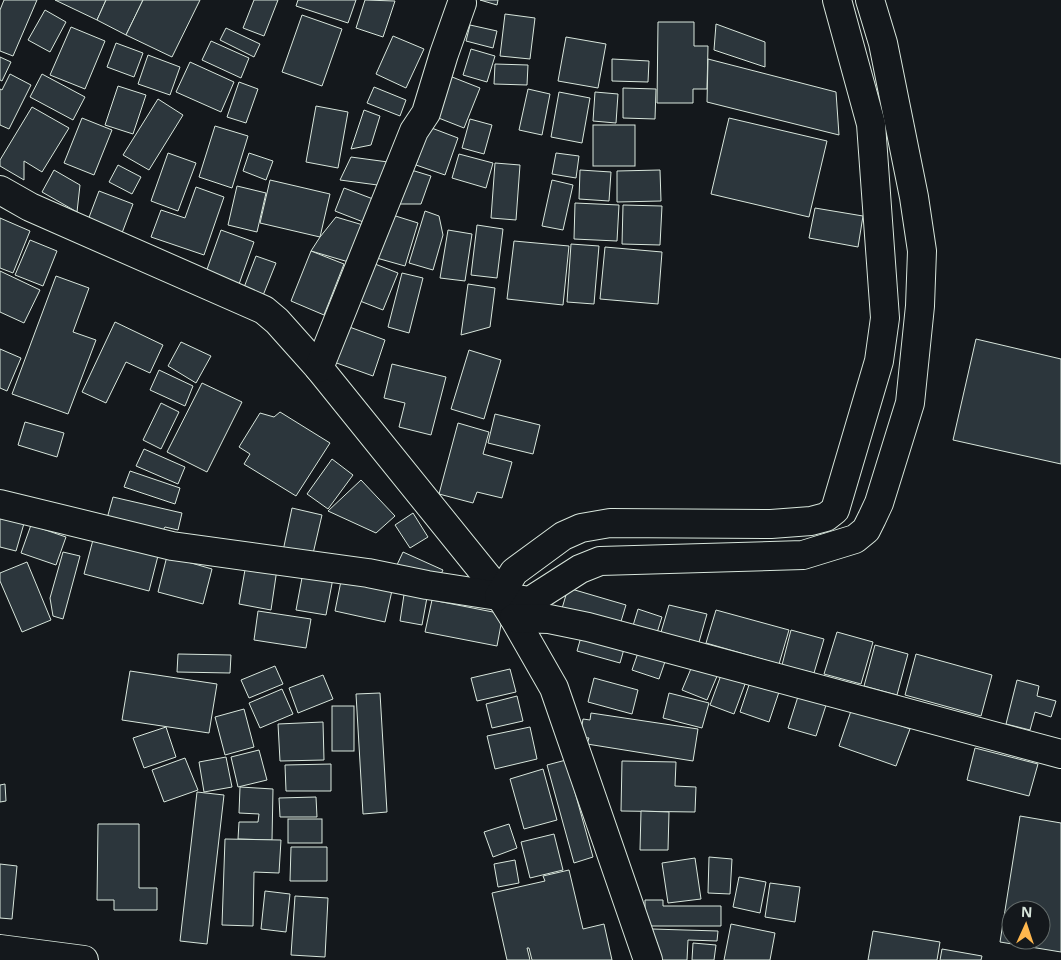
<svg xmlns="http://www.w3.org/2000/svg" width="1061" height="960" viewBox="0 0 1061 960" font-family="'Open Sans',sans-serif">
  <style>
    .building { fill: #2c363c; stroke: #d8e6dc; fill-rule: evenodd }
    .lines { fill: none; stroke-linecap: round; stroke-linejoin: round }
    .minor-casing { stroke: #d8e6dc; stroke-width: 30 }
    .secondary-casing { stroke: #d8e6dc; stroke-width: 30 }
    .minor { stroke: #14181c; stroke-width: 28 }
    .secondary { stroke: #14181c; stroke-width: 28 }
  </style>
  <rect width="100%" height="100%" fill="#14181c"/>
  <g class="building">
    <path d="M4 0H37L13 56 0 51V10Z"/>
    <path d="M55 0H106L97 20Z"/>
    <path d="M106 0H143L126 35 97 20Z"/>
    <path d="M143 0H200L172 57 126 35Z"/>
    <path d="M254 0H278L264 36 243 28Z"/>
    <path d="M298 0H356L348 23 296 6Z"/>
    <path d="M365 0 395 1 383 37 356 28Z"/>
    <path d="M480 0H498L497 5Z"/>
    <path d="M45 10 66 22 50 52 28 40Z"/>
    <path d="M505 14 535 18 530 59 500 56Z"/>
    <path d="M302 15 342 29 322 86 282 72Z"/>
    <path d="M658 22H694V46H708L707 89H693V103H657Z"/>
    <path d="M716 24 765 42V67L714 50Z"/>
    <path d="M470 25 497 31 493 48 466 41Z"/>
    <path d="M71 27 105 41 85 89 50 75Z"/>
    <path d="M226 28 260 44 254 57 220 40Z"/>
    <path d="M393 36 424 49 406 88 376 74Z"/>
    <path d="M566 37 606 44 598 88 558 81Z"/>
    <path d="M211 41 249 58 241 78 202 60Z"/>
    <path d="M116 43 143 53 134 77 107 67Z"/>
    <path d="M471 49 495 56 487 82 463 75Z"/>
    <path d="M148 55 180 67 170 95 138 84Z"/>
    <path d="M0 57 11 62 2 81 0 80Z"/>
    <path d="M612 59 649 61 648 82 612 81Z"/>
    <path d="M708 59 836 92 839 135 707 102Z"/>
    <path d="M190 62 234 82 221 112 176 92Z"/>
    <path d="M495 64 528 65 527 85 494 84Z"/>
    <path d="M10 74 31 85 9 129 0 125V89L2 90Z"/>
    <path d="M42 74 85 97 73 120 30 97Z"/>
    <path d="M447 75 480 88 464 128 431 115Z"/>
    <path d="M239 82 258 89 246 123 227 117Z"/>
    <path d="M118 86 146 95 133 134 105 125Z"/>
    <path d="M374 87 406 100 400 116 367 103Z"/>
    <path d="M623 88 656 89 655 119 623 118Z"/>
    <path d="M528 89 550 94 542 135 519 130Z"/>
    <path d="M559 92 590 98 582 143 551 137Z"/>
    <path d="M595 92 618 94 616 123 593 121Z"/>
    <path d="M158 99 183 115 149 170 123 155Z"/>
    <path d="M316 106 348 112 338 168 306 162Z"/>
    <path d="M32 107 69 128 42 172 24 161V180L0 166V160Z"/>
    <path d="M364 110 380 116 371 145 351 149Z"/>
    <path d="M82 118 112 130 94 175 64 163Z"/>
    <path d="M729 118 827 141 809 217 711 194Z"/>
    <path d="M470 119 492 125 484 154 462 148Z"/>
    <rect x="593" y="125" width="42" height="41"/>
    <path d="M215 126 248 136 232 188 199 177Z"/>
    <path d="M429 127 458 138 445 175 416 165Z"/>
    <path d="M168 153 196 163 178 211 151 201Z"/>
    <path d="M249 153 273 161 266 180 243 171Z"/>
    <path d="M556 153 579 156 576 178 552 174Z"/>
    <path d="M459 154 493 163 486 188 452 178Z"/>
    <path d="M351 157 388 162 385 186 340 180Z"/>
    <path d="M495 163 520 165 516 220 491 218Z"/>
    <path d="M118 165 141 177 132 194 109 182Z"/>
    <path d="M408 169 431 176 421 204H396Z"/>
    <path d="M54 170 80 185 77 212 42 192Z"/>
    <path d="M580 170 611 172 609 201 579 199Z"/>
    <path d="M660 170 661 201 617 202V171Z"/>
    <path d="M270 180 330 194 320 237 260 223Z"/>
    <path d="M552 180 573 185 563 230 542 226Z"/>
    <path d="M237 186 266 193 257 232 228 225Z"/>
    <path d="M196 187 224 197 204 255 151 237 161 210 185 218Z"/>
    <path d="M344 188 381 202 371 225 335 211Z"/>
    <path d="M99 191 133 204 122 233 88 220Z"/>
    <path d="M575 203 619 205 617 241 574 239Z"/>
    <path d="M623 205 662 206 660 245 622 244Z"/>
    <path d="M815 208 863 216 858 247 809 238Z"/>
    <path d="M425 211 439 216 443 235 433 270 409 263Z"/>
    <path d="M386 213 418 223 405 266 373 257Z"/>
    <path d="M336 217 363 225 352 263 311 251 320 237Z"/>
    <path d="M0 218 30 231 13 273 0 268Z"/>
    <path d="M477 225 503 229 497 278 471 275Z"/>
    <path d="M221 230 254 242 238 287 205 275Z"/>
    <path d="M448 230 472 234 465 281 440 278Z"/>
    <path d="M30 240 57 251 43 286 15 275Z"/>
    <path d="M514 241 569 246 563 305 507 299Z"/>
    <path d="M571 244 599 246 594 304 567 302Z"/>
    <path d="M605 247 662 252 658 304 600 299Z"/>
    <path d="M311 251 344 264 324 315 291 301Z"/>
    <path d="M256 256 276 263 262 298 243 290Z"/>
    <path d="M375 264 398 273 383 310 360 301Z"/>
    <path d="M0 271 40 290 24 323 0 312Z"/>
    <path d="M402 273 423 278 409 333 388 327Z"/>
    <path d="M56 276 89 288 73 332 96 340 68 414 12 394Z"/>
    <path d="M468 284 495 288 490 327 461 335Z"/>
    <path d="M115 322 163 345 150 373 126 362 106 403 82 392Z"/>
    <path d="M344 325 385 340 373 376 331 361Z"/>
    <path d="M976 339 1061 359V464L953 440Z"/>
    <path d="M181 342 211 356 196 383 168 366Z"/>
    <path d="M0 349 21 358 7 391 0 388Z"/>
    <path d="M469 350 501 360 484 419 451 409Z"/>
    <path d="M392 364 446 377 431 435 399 427 405 403 384 398Z"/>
    <path d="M159 370 193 386 185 406 150 390Z"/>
    <path d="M202 383 242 402 207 472 167 452Z"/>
    <path d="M161 403 179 412 161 449 143 440Z"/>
    <path d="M280 412 330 443 296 496 244 464 250 454 239 447 260 413 274 417Z"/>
    <path d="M495 414 540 425 533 454 488 443Z"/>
    <path d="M25 422 64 433 57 457 18 445Z"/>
    <path d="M458 423 489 432 483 454 512 462 502 498 477 492 473 503 439 494Z"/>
    <path d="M144 449 185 467 178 484 136 466Z"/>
    <path d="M332 459 353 475 328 509 307 494Z"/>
    <path d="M130 471 180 488 175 504 124 487Z"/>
    <path d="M361 480 395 516 376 533 328 511Z"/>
    <path d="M113 497 182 513 178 530 165 527 160 535 106 522Z"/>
    <path d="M292 508 322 515 312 558 283 551Z"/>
    <path d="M0 513 25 520 16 551 0 547Z"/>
    <path d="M413 513 428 537 410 548 395 525Z"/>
    <path d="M31 525 66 537 56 565 21 553Z"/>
    <path d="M94 536 159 552 149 591 84 574Z"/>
    <path d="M63 552 80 556 63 619 53 616 50 598Z"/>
    <path d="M403 552 443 570 439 578 396 567Z"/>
    <path d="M167 556 212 569 203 604 158 592Z"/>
    <path d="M27 562 51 620 22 632 0 581V573Z"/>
    <path d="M246 564 277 569 271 610 239 604Z"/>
    <path d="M304 567 334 573 326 615 296 610Z"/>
    <path d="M342 576 393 586 385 622 335 611Z"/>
    <path d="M405 588 428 592 422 625 400 621Z"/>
    <path d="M568 588 626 605 619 628 561 612Z"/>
    <path d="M432 600 503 614 497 646 425 632Z"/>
    <path d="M669 605 707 614 697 649 659 639Z"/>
    <path d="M638 609 662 617 656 636 632 629Z"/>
    <path d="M716 610 789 630 779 664 706 643Z"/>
    <path d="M258 611 311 619 306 648 254 640Z"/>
    <path d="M583 630 626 642 620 663 577 651Z"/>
    <path d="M791 630 824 639 814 673 782 665Z"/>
    <path d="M837 632 873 642 861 684 824 674Z"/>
    <path d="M641 644 668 653 659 679 632 670Z"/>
    <path d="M875 645 908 654 897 695 864 686Z"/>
    <path d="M178 654 231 655 230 673 177 672Z"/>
    <path d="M916 654 992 675 981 716 905 695Z"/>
    <path d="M695 659 720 669 707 700 682 690Z"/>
    <path d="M275 666 283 684 249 698 241 680Z"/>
    <path d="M724 667 748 676 734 714 710 705Z"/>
    <path d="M510 669 516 692 477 701 471 678Z"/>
    <path d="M130 671 217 684 209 733 122 720Z"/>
    <path d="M323 675 333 699 298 713 289 688Z"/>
    <path d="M752 676 781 686 769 722 740 712Z"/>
    <path d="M594 678 638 690 632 714 588 702Z"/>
    <path d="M1017 680 1039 686 1037 696 1056 701 1051 717 1035 712 1030 730 1006 724Z"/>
    <path d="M801 687 829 696 816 736 788 728Z"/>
    <path d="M282 689 293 714 260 728 249 703Z"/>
    <path d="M380 693 387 812 363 814 356 694Z"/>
    <path d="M669 693 709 703 702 728 663 718Z"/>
    <path d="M517 696 523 721 492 728 486 704Z"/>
    <rect x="332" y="706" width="22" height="45"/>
    <path d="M852 708 910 729 896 766 839 746Z"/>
    <path d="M244 709 254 747 225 755 215 717Z"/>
    <path d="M591 713 698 729 693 761 587 744 589 738 580 737 583 719 590 720Z"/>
    <path d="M323 722 324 760 280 761 278 724Z"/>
    <path d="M166 727 176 757 144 768 133 738Z"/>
    <path d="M530 727 537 759 495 769 487 736Z"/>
    <path d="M975 748 1038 764 1029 796 967 780Z"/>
    <path d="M259 750 267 780 238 787 231 757Z"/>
    <path d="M226 757 232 787 204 792 199 762Z"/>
    <path d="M185 758 198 790 164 802 152 770Z"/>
    <path d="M566 760 593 857 574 863 547 765Z"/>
    <path d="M622 761 676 762 675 786 696 787 695 812 621 811Z"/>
    <path d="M331 764V791H286L285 765Z"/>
    <path d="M543 769 557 820 524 829 510 779Z"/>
    <path d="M5 784 6 801 0 802V785Z"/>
    <path d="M240 787 273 789 272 840 238 839 239 822H258L259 814 239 813Z"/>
    <path d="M197 792 224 795 207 944 180 941Z"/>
    <path d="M316 797 317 817H280L279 798Z"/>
    <path d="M641 811 669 812 668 850H640Z"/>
    <path d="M1020 816 1061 823V952L1000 942ZM1011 910H1041V940H1011Z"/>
    <rect x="288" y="819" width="34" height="24"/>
    <path d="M98 824H139V888H157V910H114V900H97Z"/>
    <path d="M509 824 517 848 493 857 484 832Z"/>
    <path d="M554 834 563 870 530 878 521 842Z"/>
    <path d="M225 839 281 840 279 873 254 872 253 926 222 925Z"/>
    <path d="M291 847H327V881H290Z"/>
    <path d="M709 857 732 859 730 894 708 893Z"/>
    <path d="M695 858 701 899 668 903 662 863Z"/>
    <path d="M515 860 519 883 498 887 494 864Z"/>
    <path d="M0 864 17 866 12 919 0 918Z"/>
    <path d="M569 870 583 929 604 924 612 960H532L529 948H527L530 960H507L492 893 545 881 543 876Z"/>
    <path d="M739 877 766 882 760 913 733 907Z"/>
    <path d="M770 883 800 887 795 922 765 917Z"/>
    <path d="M265 891 290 894 286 932 261 929Z"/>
    <path d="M295 896 328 898 325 957 291 955Z"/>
    <path d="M645 900H663V906H721V926H645Z"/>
    <path d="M731 924 775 933 770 960H724Z"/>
    <path d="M652 929 718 931 717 941 688 940 687 960H657V942L651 941Z"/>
    <path d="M873 931 940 942 937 960H868Z"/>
    <path d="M693 943 716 945 714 960H692Z"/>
    <path d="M942 949 982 956 981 960H940Z"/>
  </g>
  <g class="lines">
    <g class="minor-casing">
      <g id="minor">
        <path d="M0 190 30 207 264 310 277 321 319 368 490 580 514 618 554 688 648 960"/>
        <path d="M319 368 414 131 426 113 444 54 462 3"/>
        <path d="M0 504 172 546 368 573 427 585 530 601 580 569 600 561 803 555 855 539 866 530 872 518 879 503 910 403 920 306 922 251 914 197 883 43 870 0"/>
        <path d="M499 596 514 572 563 536 581 528 610 523 771 524 811 521 826 517 835 510 879 361 885 318 871 124 837 0"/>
        <path d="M514 618 549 619 588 627 1061 754"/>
      </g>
    </g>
    <g class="secondary-casing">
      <path id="secondary" d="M0 949 84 960"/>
    </g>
    <use href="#minor" class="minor"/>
    <use href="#secondary" class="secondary"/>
  </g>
  <g transform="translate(1026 925) rotate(3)"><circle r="24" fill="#14181c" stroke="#626a69"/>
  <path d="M0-4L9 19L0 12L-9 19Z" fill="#ffb74d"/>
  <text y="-8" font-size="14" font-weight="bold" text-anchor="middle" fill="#d8e6dc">N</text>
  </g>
</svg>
